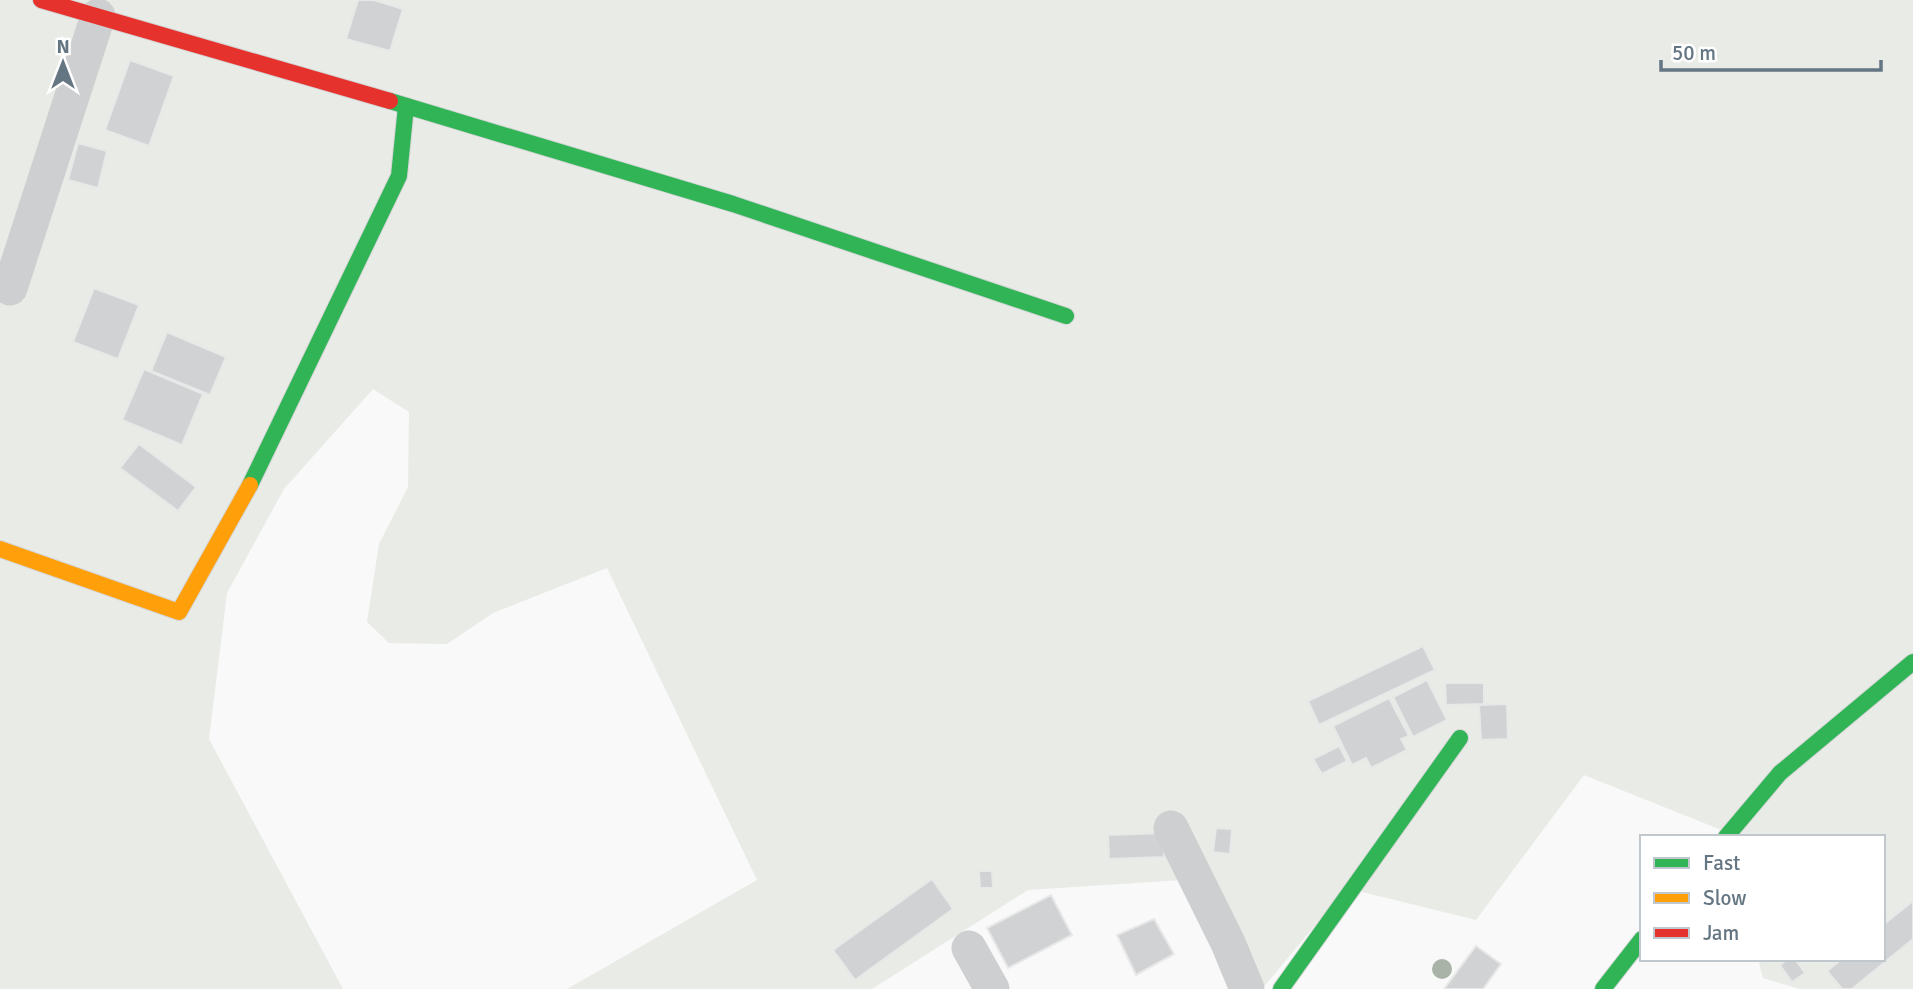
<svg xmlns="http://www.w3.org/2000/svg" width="1913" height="989" viewBox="0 0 1913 989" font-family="Signika,sans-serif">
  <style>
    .green { fill: #e8ebe6 }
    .building { fill: #d0d2d3; stroke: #e8e8e8; stroke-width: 2 }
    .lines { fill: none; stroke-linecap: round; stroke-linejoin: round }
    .fast-casing { stroke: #d5d6d7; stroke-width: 18 }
    .slow-casing { stroke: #d5d6d7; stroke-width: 18 }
    .jam-casing { stroke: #d5d6d7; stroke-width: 18 }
    .street { stroke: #cecfd0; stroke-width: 35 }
    .fast { stroke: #30b455; stroke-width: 16 }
    .slow { stroke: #ff9f0a; stroke-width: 16 }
    .jam { stroke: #e5322d; stroke-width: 16 }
    .tree { fill: #a9b3a7 }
  </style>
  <rect width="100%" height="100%" fill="#f9f9f9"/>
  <path class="green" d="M0 0H1913V989H1800L1763 978 1758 959H1883V837H1730L1729 833 1584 775 1476 920 1346 888 1262 989 1213 878 1028 890 872 989H567L757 880 607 568 493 613 447 644 389 643 367 622 379 544 408 487 409 412 373 389 284 489 227 593 209 739 343 989H0Z"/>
  <g class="building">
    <path d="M358 0H374L403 9 390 51 346 39Z"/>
    <path d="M130 60 174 76 149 146 105 130Z"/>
    <path d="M78 143 107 151 98 188 68 180Z"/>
    <path d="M94 288 139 305 118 359 73 342Z"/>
    <path d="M167 332 226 357 210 395 151 371Z"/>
    <path d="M144 369 203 394 182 445 122 420Z"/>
    <path d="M139 444 196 487 178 511 120 468Z"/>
    <path d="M1423 646 1435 670 1319 725 1308 701Z"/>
    <path d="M1427 680 1447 720 1413 737 1393 697Z"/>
    <path d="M1445 683H1484V704L1446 705Z"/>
    <path d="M1389 698 1409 736 1401 739 1407 750 1371 768 1366 758 1352 765 1333 726Z"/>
    <path d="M1507 704 1508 739 1481 740 1479 705Z"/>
    <path d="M1339 746 1347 761 1322 774 1313 759Z"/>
    <path d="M1216 828 1232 829 1230 854 1213 852Z"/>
    <path d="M1164 833V857L1109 859 1108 835Z"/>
    <path d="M979 871H992L993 888H980Z"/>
    <path d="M932 879 953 909 855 980 833 950Z"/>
    <path d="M1051 895 1072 935 1008 968 987 928Z"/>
    <path d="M1913 901V939L1852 989H1842L1827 971 1842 959H1883V925Z"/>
    <path d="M1154 919 1174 954 1136 975 1117 935Z"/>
    <path d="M1476 946 1501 964 1483 989H1444Z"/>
    <path d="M1788 959H1795L1805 973 1792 982 1780 965Z"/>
  </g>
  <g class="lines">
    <g class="fast-casing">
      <g id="fast">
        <path d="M390 101 733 204 1066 316"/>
        <path d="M250 485 399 176 406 106"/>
        <path d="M1726 837 1780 773 1913 662"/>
        <path d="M1281 989 1460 738"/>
        <path d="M1603 989 1642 939"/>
      </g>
    </g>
    <g class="slow-casing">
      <path id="slow" d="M0 549 179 612 250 485"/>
    </g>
    <g class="jam-casing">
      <path id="jam" d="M41 0 390 101"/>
    </g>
    <g class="street">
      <path d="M10 288 98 16"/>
      <path d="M1171 828 1228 943 1247 989"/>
      <path d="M969 948 992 989"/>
    </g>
    <use href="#fast" class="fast"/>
    <use href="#slow" class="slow"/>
    <use href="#jam" class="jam"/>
  </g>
  <circle class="tree" cx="1442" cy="969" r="10"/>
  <rect x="1640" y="835" width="245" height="126" fill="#ffffff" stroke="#c1c8cd" stroke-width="2"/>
  <rect x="1654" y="858" width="35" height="10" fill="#30b455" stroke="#c1c8cd" stroke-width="2"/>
  <text x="1703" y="870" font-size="21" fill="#657683">Fast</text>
  <rect x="1654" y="893" width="35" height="10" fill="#ff9f0a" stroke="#c1c8cd" stroke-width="2"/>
  <text x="1703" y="905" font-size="21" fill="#657683">Slow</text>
  <rect x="1654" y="928" width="35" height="10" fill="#e5322d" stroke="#c1c8cd" stroke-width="2"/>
  <text x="1703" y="940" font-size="21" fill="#657683">Jam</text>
  <g transform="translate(63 63)" stroke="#ffffff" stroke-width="5" paint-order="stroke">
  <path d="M0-5L12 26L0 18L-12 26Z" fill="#657683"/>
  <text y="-10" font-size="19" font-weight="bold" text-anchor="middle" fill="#657683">N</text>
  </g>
  <path d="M1661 60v10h220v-10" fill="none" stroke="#657683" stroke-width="3.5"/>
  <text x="1672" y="60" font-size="21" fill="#657683" stroke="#ffffff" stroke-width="5" paint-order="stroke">50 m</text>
</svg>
